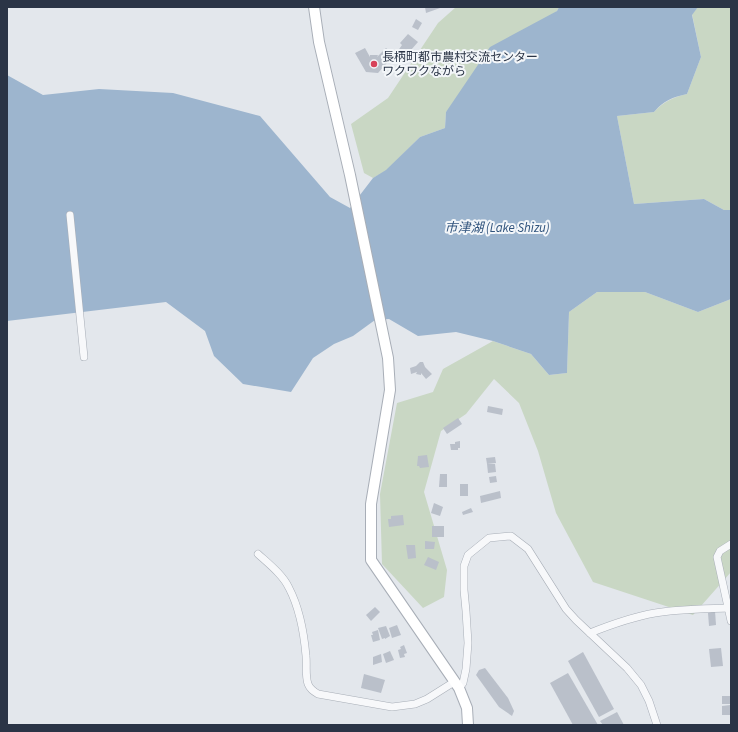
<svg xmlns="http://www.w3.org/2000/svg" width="738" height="732" viewBox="0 0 738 732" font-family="'Source Sans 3','Noto Sans JP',sans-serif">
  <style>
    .green { fill: #c9d7c4 }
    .water { fill: #9db5ce }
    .building { fill: #bac0ca }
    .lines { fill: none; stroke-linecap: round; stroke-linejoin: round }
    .street-casing { stroke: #a8aeb7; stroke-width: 8 }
    .secondary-casing { stroke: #a8aeb7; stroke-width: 12 }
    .street { stroke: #f7f8fa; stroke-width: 7 }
    .secondary { stroke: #fff; stroke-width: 10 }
    .poi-dot { fill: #d7425a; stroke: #f3f6f9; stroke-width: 1.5 }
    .labels { text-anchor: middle; stroke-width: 4; stroke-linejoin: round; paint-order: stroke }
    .poi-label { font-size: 12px; fill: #2a3446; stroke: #f3f6f9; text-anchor: start }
    .water-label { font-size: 13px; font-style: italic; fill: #31547d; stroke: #f3f6f9 }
  </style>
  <rect width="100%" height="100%" fill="#e3e7ec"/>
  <g class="green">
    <path d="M456 7H559L557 11 446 112 445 128 420 137 386 171 373 178 364 173 351 124 388 98 438 23Z"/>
    <path d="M698 7H731V210H724L704 199 634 204 617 116 654 112C663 102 673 97 687 94L701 57 692 14Z"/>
    <path d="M597 292H645L698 312 731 299V572L693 615 593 582 556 513 538 451 519 403 494 379 466 414 441 431 424 492 447 570 444 597 423 608 382 564 380 494 397 403 433 392 443 369 493 341 531 354 549 375 567 373 569 312Z"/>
  </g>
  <path class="water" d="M559 7H698L692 15 701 57 687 94C673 97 663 101 654 112L617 116 634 204 704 199 724 210H731V299L698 312 645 292H597L569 312 567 373 549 375 531 354 493 341 456 332 418 336 389 319 375 320 353 336 334 344 313 358 291 392 243 384 214 356 205 331 166 302 7 321V75L43 95 99 89 173 93 260 116 330 197 350 208 373 178 386 170 420 137 445 128 446 112 490 47 557 11Z"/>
  <g class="building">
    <path d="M425 7H443L426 13Z"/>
    <path d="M416 19 422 23 418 30 412 27Z"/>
    <path d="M408 34 418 42 404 58 397 52 402 45 400 43Z"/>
    <path d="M365 48 370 57V55H378L377 57 386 48 394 55 378 73 366 72 355 53Z"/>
    <path d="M420 362H423L425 367 432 374 426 379 421 373V375L416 374 417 372 411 374 410 368 416 366Z"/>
    <path d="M488 406 503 409 502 415 487 412Z"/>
    <path d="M458 418 462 424 447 434 443 428Z"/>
    <path d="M460 441V448H458V450H451L450 444H455V442Z"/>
    <path d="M427 455 429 467 420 468 419 466H417L418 456Z"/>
    <path d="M495 457 496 463 487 464 486 458Z"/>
    <path d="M487 464H495L496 472 488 473Z"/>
    <path d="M440 474H447V487H439Z"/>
    <path d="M496 476 497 482 490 483 489 477Z"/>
    <rect x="460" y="484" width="8" height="12"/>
    <path d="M500 491 501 498 481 503 480 496Z"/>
    <path d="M434 503 443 507 440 516 431 513Z"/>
    <path d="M471 508 473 512 463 515 462 512Z"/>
    <path d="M403 515 404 525 389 527 388 519H391V516Z"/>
    <rect x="432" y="526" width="12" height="11"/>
    <path d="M425 541 435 542 434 549H425Z"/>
    <path d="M406 545H415L416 558 408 559Z"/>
    <path d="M428 557 439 562 436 570 424 565Z"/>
    <path d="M375 607 380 612 371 621 366 615Z"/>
    <path d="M715 611 716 625 709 626 708 613Z"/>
    <path d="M397 625 401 635 392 638 389 628Z"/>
    <path d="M386 626 390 636 385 639V638L382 639 378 628Z"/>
    <path d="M378 630 380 640 373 642 371 635H373L372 632Z"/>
    <path d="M404 645 407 653 404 654 405 657 400 658 398 650 401 649 400 647Z"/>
    <path d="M721 648 723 666 711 667 709 649Z"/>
    <path d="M390 651 394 660 386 663 383 654Z"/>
    <path d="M583 652 614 709 599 717 568 661Z"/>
    <path d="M381 654 382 662 373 665V657Z"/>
    <path d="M485 668 508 698 514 711 512 716 499 707 476 675 479 670Z"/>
    <path d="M568 673 598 725H573L550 683Z"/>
    <path d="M364 674 385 680 381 693 361 688Z"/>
    <path d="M722 696H730L731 704H722Z"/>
    <path d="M730 705V715H722V706Z"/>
    <path d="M617 712 624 725H603L600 721Z"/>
  </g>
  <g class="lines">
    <g class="street-casing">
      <g id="street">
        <path d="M70 215 84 357"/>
        <path d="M731 544 720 551 717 557 731 621"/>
        <path d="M258 554C269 564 283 575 289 588 300 609 304 633 306 656 307 665 305 675 308 684 310 689 313 691 318 694L392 707 415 704 427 699 454 682"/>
        <path d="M590 633C610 625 632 617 655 613 679 609 704 609 729 608"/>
        <path d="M459 688 463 683 466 669 468 643 466 611 464 590V566L468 555 489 538 511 536 528 549 566 609 576 620 627 668 641 685 649 701 657 725"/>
      </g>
    </g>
    <g class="secondary-casing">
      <path id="secondary" d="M314 7 319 42 350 175 388 358 390 390 371 504V560L459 688 467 708 468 725"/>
    </g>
    <use href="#street" class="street"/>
    <use href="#secondary" class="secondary"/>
  </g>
  <circle class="poi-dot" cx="374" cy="64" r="4"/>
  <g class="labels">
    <g class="poi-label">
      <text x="382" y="61">長柄町都市農村交流センター<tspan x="382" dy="14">ワクワクながら</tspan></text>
    </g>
    <g class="water-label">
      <text x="497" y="232">市津湖 (Lake Shizu)</text>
    </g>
  </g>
  <rect width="738" height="732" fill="none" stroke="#2a3446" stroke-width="16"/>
</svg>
